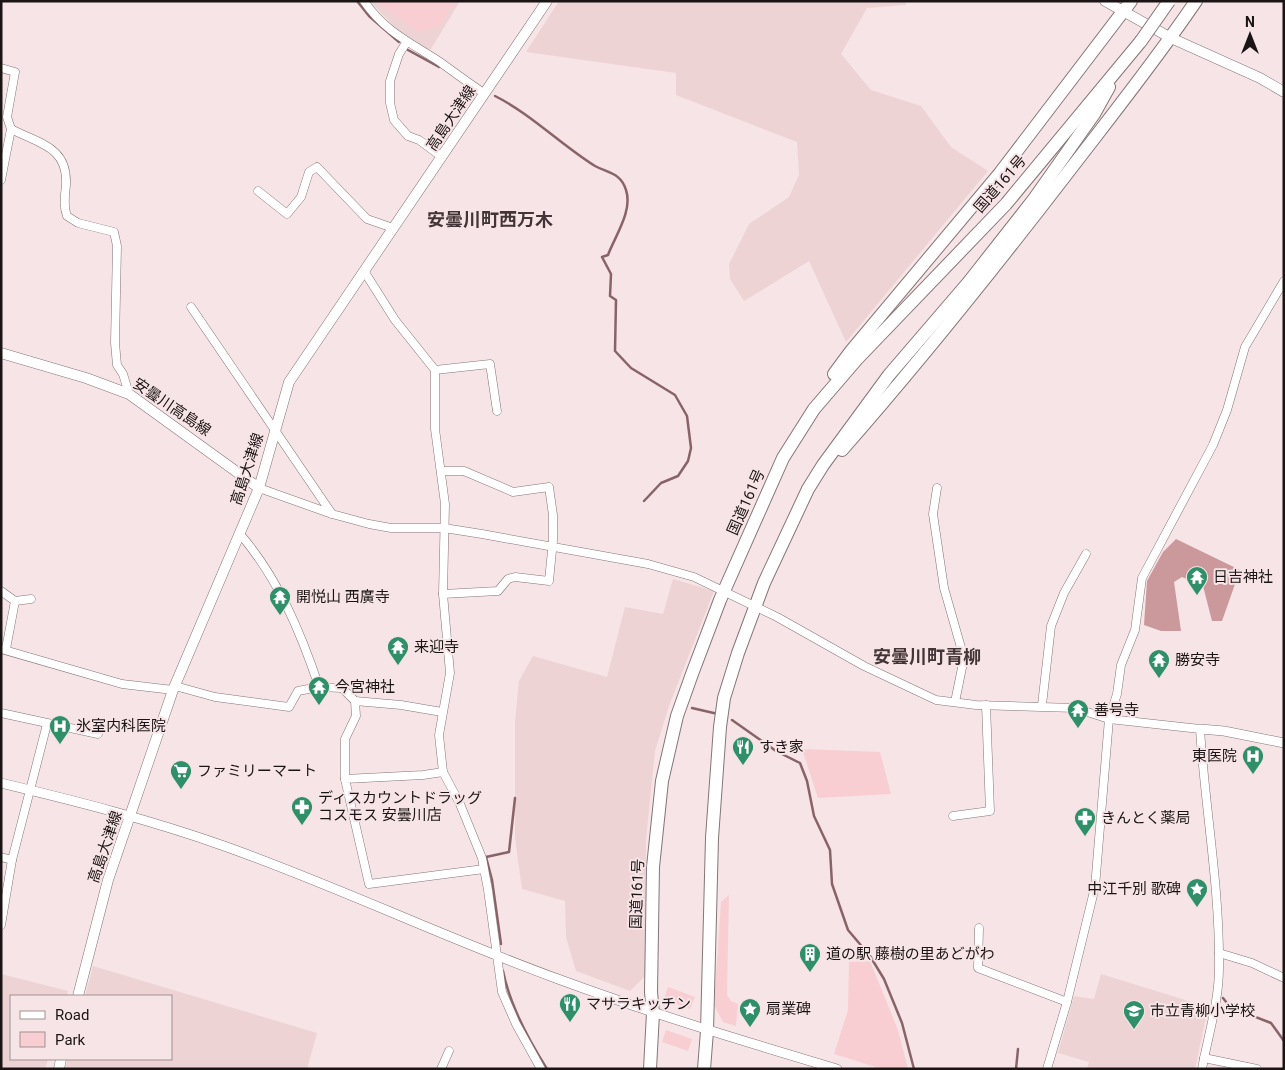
<svg xmlns="http://www.w3.org/2000/svg" width="1285" height="1070" viewBox="0 0 1285 1070" font-family="Roboto,'Noto Sans JP',sans-serif">
  <style>
    .built { fill: #eed3d5 }
    .green { fill: #f8ced2 }
    .forest { fill: #cb989c }
    .lines { fill: none; stroke-linecap: round; stroke-linejoin: round }
    .stream { stroke: #896467; stroke-width: 2.5 }
    .minor-casing { stroke: #857576; stroke-width: 9 }
    .tertiary-casing { stroke: #857576; stroke-width: 10 }
    .secondary-casing { stroke: #857576; stroke-width: 11 }
    .trunk-casing { stroke: #857576; stroke-width: 14 }
    .minor { stroke: #fff; stroke-width: 8 }
    .tertiary { stroke: #fff; stroke-width: 9 }
    .secondary { stroke: #fff; stroke-width: 10 }
    .trunk { stroke: #fff; stroke-width: 12 }
    .trunk-bridge-casing { stroke: #857576; stroke-width: 14; stroke-linecap: butt }
    .trunk-bridge { stroke: #fff; stroke-width: 12 }
    .labels { text-anchor: middle; stroke-width: 4; stroke-linejoin: round; paint-order: stroke }
    .street-label { font-size: 15px; fill: #1a1414; stroke: #f7e4e6 }
    .poi-label { font-size: 15px; fill: #1a1414; stroke: #f7e4e6; text-anchor: start }
    .quarter-label { font-size: 18px; font-weight: bold; fill: #433537; stroke: #f7e4e6 }
  </style>
  <rect width="100%" height="100%" fill="#f7e4e6"/>
  <g class="built">
    <path d="M369 1H460L431 49H427L397 29Z"/>
    <path d="M559 1H906V5L867 8 841 54 871 90 921 106 951 147 988 171 846 342 809 261 744 301 730 279 729 264 749 224 789 197 799 175 797 142 676 95V73L526 52Z"/>
    <path d="M673 579 714 591 669 706 655 751 646 840 645 976 630 991 576 971 566 937 565 901 522 889 515 838V722L519 681 533 656 607 677 625 607 663 614Z"/>
    <path d="M93 966 317 1033 307 1069H65L68 1059H171V996H85Z"/>
    <path d="M1 974 68 991 67 996H11V1059H48L45 1069H1Z"/>
    <path d="M1101 974 1208 1007 1195 1069H1087L1089 1062 1058 1053 1074 996 1094 999Z"/>
  </g>
  <g class="green">
    <path d="M375 1H455L440 26 418 32Z"/>
    <path d="M802 749 880 752 891 794 818 798Z"/>
    <path d="M729 895 727 995 731 1001 738 1004 736 1026 723 1022 714 1005 721 902Z"/>
    <path d="M870 961 898 1030 908 1069H882L834 1054 848 1010 849 962Z"/>
    <path d="M668 987 695 997 690 1009 664 999Z"/>
    <path d="M666 1030 692 1039 688 1051 662 1042Z"/>
  </g>
  <path class="forest" d="M1176 539 1240 570 1222 621H1212L1203 586 1182 577 1174 582 1181 631H1161L1144 625 1147 581 1163 552Z"/>
  <g class="lines">
    <g class="stream">
      <path d="M357 1 369 16 399 42"/>
      <path d="M408 50 439 67"/>
      <path d="M495 96C531 114 560 144 595 166 608 173 621 173 626 190 633 211 615 236 608 255L602 257 611 274 610 296 616 300 615 351 631 368 675 395 687 416 691 448 688 461 678 476 661 483 644 501"/>
      <path d="M692 708 718 714"/>
      <path d="M732 720 776 751 800 763 807 781 814 816 830 850 832 884 848 930 870 956 884 979 902 1023 914 1069"/>
      <path d="M501 944 492 880 486 857 509 852 515 798"/>
      <path d="M503 971C510 1006 528 1039 547 1069"/>
      <path d="M1223 998 1230 1007 1271 1023 1284 1041"/>
      <path d="M1016 1069 1018 1049"/>
    </g>
    <g class="minor-casing">
      <g id="minor">
        <path d="M364 1C384 31 411 43 440 62 455 73 470 84 485 94"/>
        <path d="M406 43 399 54 390 81V103L394 120 408 136 419 140 442 157"/>
        <path d="M1 68 15 72 7 117 11 129 1 180"/>
        <path d="M11 129C40 144 68 147 66 185 65 195 63 206 67 216L78 223 114 232 117 246 115 343 117 365 123 374 129 394"/>
        <path d="M258 191 287 214 301 197 309 172 317 167 367 219 393 228"/>
        <path d="M364 271 395 320 435 370V429L445 504 443 594 450 673 439 735 443 772 460 804 482 858 488 890 502 992 516 1024 541 1069"/>
        <path d="M191 307 332 514"/>
        <path d="M435 370 490 364 497 411"/>
        <path d="M441 471H464L513 492 549 487 553 515V540L549 581 515 577 508 579 498 591 443 594"/>
        <path d="M259 488 332 514 369 524 391 528H444L482 534 648 564 694 577 777 617 864 666 936 700 976 705 1075 708 1109 719 1200 729C1205 808 1220 888 1219 968 1219 1001 1208 1036 1202 1069"/>
        <path d="M937 488 933 514 944 588 964 658 955 702"/>
        <path d="M240 534C278 578 301 633 319 687L342 688 355 701 401 705 442 712"/>
        <path d="M1 591 15 601 6 649"/>
        <path d="M15 601 31 599"/>
        <path d="M1 649 122 684 173 690"/>
        <path d="M175 686 215 697 289 707 298 691 319 687"/>
        <path d="M1042 705 1051 626 1064 593 1086 554"/>
        <path d="M1 713 98 734"/>
        <path d="M443 772 423 775 345 779 369 884 484 869"/>
        <path d="M345 779V739L356 716 355 701"/>
        <path d="M953 816 990 811 986 705"/>
        <path d="M1 857 12 860"/>
        <path d="M1 925 12 860 47 724"/>
        <path d="M979 928 978 968 1067 1002"/>
        <path d="M1219 953 1252 963 1284 978"/>
        <path d="M1204 1058 1257 1069"/>
        <path d="M441 1069 449 1051"/>
        <path d="M1047 1069 1067 1002 1095 887 1109 719 1117 694 1121 665 1135 630 1142 578 1213 445 1227 410 1245 347 1284 281"/>
      </g>
    </g>
    <g class="tertiary-casing">
      <g id="tertiary">
        <path d="M1200 729 1224 731 1284 743"/>
        <path d="M1 783C76 801 151 820 224 846 337 886 445 938 558 979 650 1013 743 1041 837 1069"/>
      </g>
    </g>
    <g class="secondary-casing">
      <g id="secondary">
        <path d="M1105 1 1171 38 1260 78 1284 92"/>
        <path d="M1 353 86 378 129 394 259 488"/>
        <path d="M78 996 108 880 173 690 259 488 289 382 547 1"/>
        <path d="M59 1069 61 1059"/>
      </g>
    </g>
    <g class="trunk-casing">
      <g id="trunk">
        <path d="M834 374 851 351 1000 173 1131 1"/>
        <path d="M842 450C921 360 996 266 1069 171 1112 115 1156 60 1196 1"/>
        <path d="M650 1069 653 1013 651 992 653 867 662 781 677 716 692 674 720 600 783 458 814 409 857 359 1006 204 1141 41"/>
        <path d="M704 1069 707 1031 712 838 720 727 724 698 738 653 764 583 808 489 823 465 889 375 968 283 1034 199 1094 114 1109 87"/>
      </g>
    </g>
    <use href="#minor" class="minor"/>
    <use href="#tertiary" class="tertiary"/>
    <use href="#secondary" class="secondary"/>
    <use href="#trunk" class="trunk"/>
    <g class="trunk-bridge-casing">
      <path id="trunk-bridge" d="M1141 41 1169 1"/>
    </g>
    <use href="#trunk-bridge" class="trunk-bridge"/>
  </g>
  <defs>
    <g id="temple-pin" transform="scale(1.125)"><path d="M0 17L-7.5 6A9.5 9.5 0 1 1 7.5 6Z" fill="#2f8f68" stroke="#f7e4e6"/><path d="M0-6L5-2H3V0L6.5 2.5H4V6H1.5V3h-3V6H-4V2.5H-6.5L-3 0V-2H-5Z" fill="#fff"/></g>
    <g id="hospital-pin" transform="scale(1.125)"><path d="M0 17L-7.5 6A9.5 9.5 0 1 1 7.5 6Z" fill="#2f8f68" stroke="#f7e4e6"/><path d="M-5-5h3v3.5h4V-5h3V5h-3V1.5h-4V5h-3Z" fill="#fff"/></g>
    <g id="restaurant-pin" transform="scale(1.125)"><path d="M0 17L-7.5 6A9.5 9.5 0 1 1 7.5 6Z" fill="#2f8f68" stroke="#f7e4e6"/><path d="M-5-6h1v4h1v-4h1v4h1v-4h1v5L-1.5 .5V6h-2V.5L-5-1ZM5-6V6H3V1.5H1.5Q1.5-4 5-6Z" fill="#fff"/></g>
    <g id="supermarket-pin" transform="scale(1.125)"><path d="M0 17L-7.5 6A9.5 9.5 0 1 1 7.5 6Z" fill="#2f8f68" stroke="#f7e4e6"/><path d="M-6-5.5h2.5l.6 2H6L4.5 2H-2.5L-4.4-4H-6ZM-1.5 3.2a1.3 1.3 0 1 0 .1 0ZM3 3.2a1.3 1.3 0 1 0 .1 0Z" fill="#fff"/></g>
    <g id="pharmacy-pin" transform="scale(1.125)"><path d="M0 17L-7.5 6A9.5 9.5 0 1 1 7.5 6Z" fill="#2f8f68" stroke="#f7e4e6"/><path d="M-2-6h4v4h4v4h-4v4h-4v-4h-4v-4h4Z" fill="#fff"/></g>
    <g id="sight-pin" transform="scale(1.125)"><path d="M0 17L-7.5 6A9.5 9.5 0 1 1 7.5 6Z" fill="#2f8f68" stroke="#f7e4e6"/><path d="M0-6L1.8-2.2L6-1.7L2.9 1.2L3.7 5.4L0 3.3L-3.7 5.4L-2.9 1.2L-6-1.7L-1.8-2.2Z" fill="#fff"/></g>
    <g id="building-pin" transform="scale(1.125)"><path d="M0 17L-7.5 6A9.5 9.5 0 1 1 7.5 6Z" fill="#2f8f68" stroke="#f7e4e6"/><path d="M-4-6H4V6H1V3H-1V6H-4ZM-2.5-4.3h1.7v1.8h-1.7ZM.8-4.3h1.7v1.8H.8ZM-2.5-1h1.7V.8h-1.7ZM.8-1h1.7V.8H.8Z" fill="#fff"/></g>
    <g id="school-pin" transform="scale(1.125)"><path d="M0 17L-7.5 6A9.5 9.5 0 1 1 7.5 6Z" fill="#2f8f68" stroke="#f7e4e6"/><path d="M0-5L7-2L0 1L-7-2ZM-4 1L0 2.5L4 1V4Q0 6-4 4Z" fill="#fff"/></g>
  </defs>
  <g fill-rule="evenodd">
    <use href="#temple-pin" x="1197" y="577"/>
    <use href="#temple-pin" x="280" y="597"/>
    <use href="#temple-pin" x="398" y="647"/>
    <use href="#temple-pin" x="1159" y="660"/>
    <use href="#temple-pin" x="319" y="687"/>
    <use href="#temple-pin" x="1078" y="710"/>
    <use href="#hospital-pin" x="60" y="726"/>
    <use href="#restaurant-pin" x="743" y="747"/>
    <use href="#hospital-pin" x="1253" y="756"/>
    <use href="#supermarket-pin" x="181" y="771"/>
    <use href="#pharmacy-pin" x="302" y="807"/>
    <use href="#pharmacy-pin" x="1085" y="818"/>
    <use href="#sight-pin" x="1197" y="889"/>
    <use href="#building-pin" x="810" y="954"/>
    <use href="#restaurant-pin" x="570" y="1004"/>
    <use href="#sight-pin" x="750" y="1009"/>
    <use href="#school-pin" x="1134" y="1011"/>
  </g>
  <g class="labels">
    <g class="street-label">
      <text transform="translate(451 118) rotate(-56)" y="5">高島大津線</text>
      <text transform="translate(1000 184) rotate(-49)" y="5">国道161号</text>
      <text transform="translate(172 407) rotate(34)" y="5">安曇川高島線</text>
      <text transform="translate(247 469) rotate(-72)" y="5">高島大津線</text>
      <text transform="translate(746 502) rotate(-66)" y="5">国道161号</text>
      <text transform="translate(105 847) rotate(-71)" y="5">高島大津線</text>
      <text transform="translate(637 894) rotate(-88)" y="5">国道161号</text>
    </g>
    <g class="poi-label">
      <text x="1213" y="582">日吉神社</text>
      <text x="296" y="602">開悦山 西廣寺</text>
      <text x="414" y="652">来迎寺</text>
      <text x="1175" y="665">勝安寺</text>
      <text x="335" y="692">今宮神社</text>
      <text x="1094" y="715">善号寺</text>
      <text x="76" y="731">氷室内科医院</text>
      <text x="759" y="752">すき家</text>
      <text x="1237" y="761" text-anchor="end">東医院</text>
      <text x="197" y="776">ファミリーマート</text>
      <text x="318" y="803">ディスカウントドラッグ<tspan x="318" dy="17">コスモス 安曇川店</tspan></text>
      <text x="1101" y="823">きんとく薬局</text>
      <text x="1181" y="894" text-anchor="end">中江千別 歌碑</text>
      <text x="826" y="959">道の駅 藤樹の里あどがわ</text>
      <text x="586" y="1009">マサラキッチン</text>
      <text x="766" y="1014">扇業碑</text>
      <text x="1150" y="1016">市立青柳小学校</text>
    </g>
    <g class="quarter-label">
      <text x="490" y="226">安曇川町西万木</text>
      <text x="927" y="663">安曇川町青柳</text>
    </g>
  </g>
  <rect width="1285" height="1070" fill="none" stroke="#1a1414" stroke-width="5"/>
  <rect x="10" y="995" width="162" height="65" fill="#f7e4e6" stroke="#9f9192"/>
  <rect x="20" y="1011" width="25" height="8" fill="#ffffff" stroke="#9f9192"/>
  <text x="55" y="1020" font-size="15" fill="#1a1414">Road</text>
  <rect x="20" y="1032" width="25" height="15" fill="#f8ced2" stroke="#9f9192"/>
  <text x="55" y="1045" font-size="15" fill="#1a1414">Park</text>
  <g transform="translate(1250 35)" stroke="#f7e4e6" stroke-width="4" paint-order="stroke">
  <path d="M0-4L9 19L0 12L-9 19Z" fill="#1a1414"/>
  <text y="-8" font-size="14" font-weight="bold" text-anchor="middle" fill="#1a1414">N</text>
  </g>
</svg>
